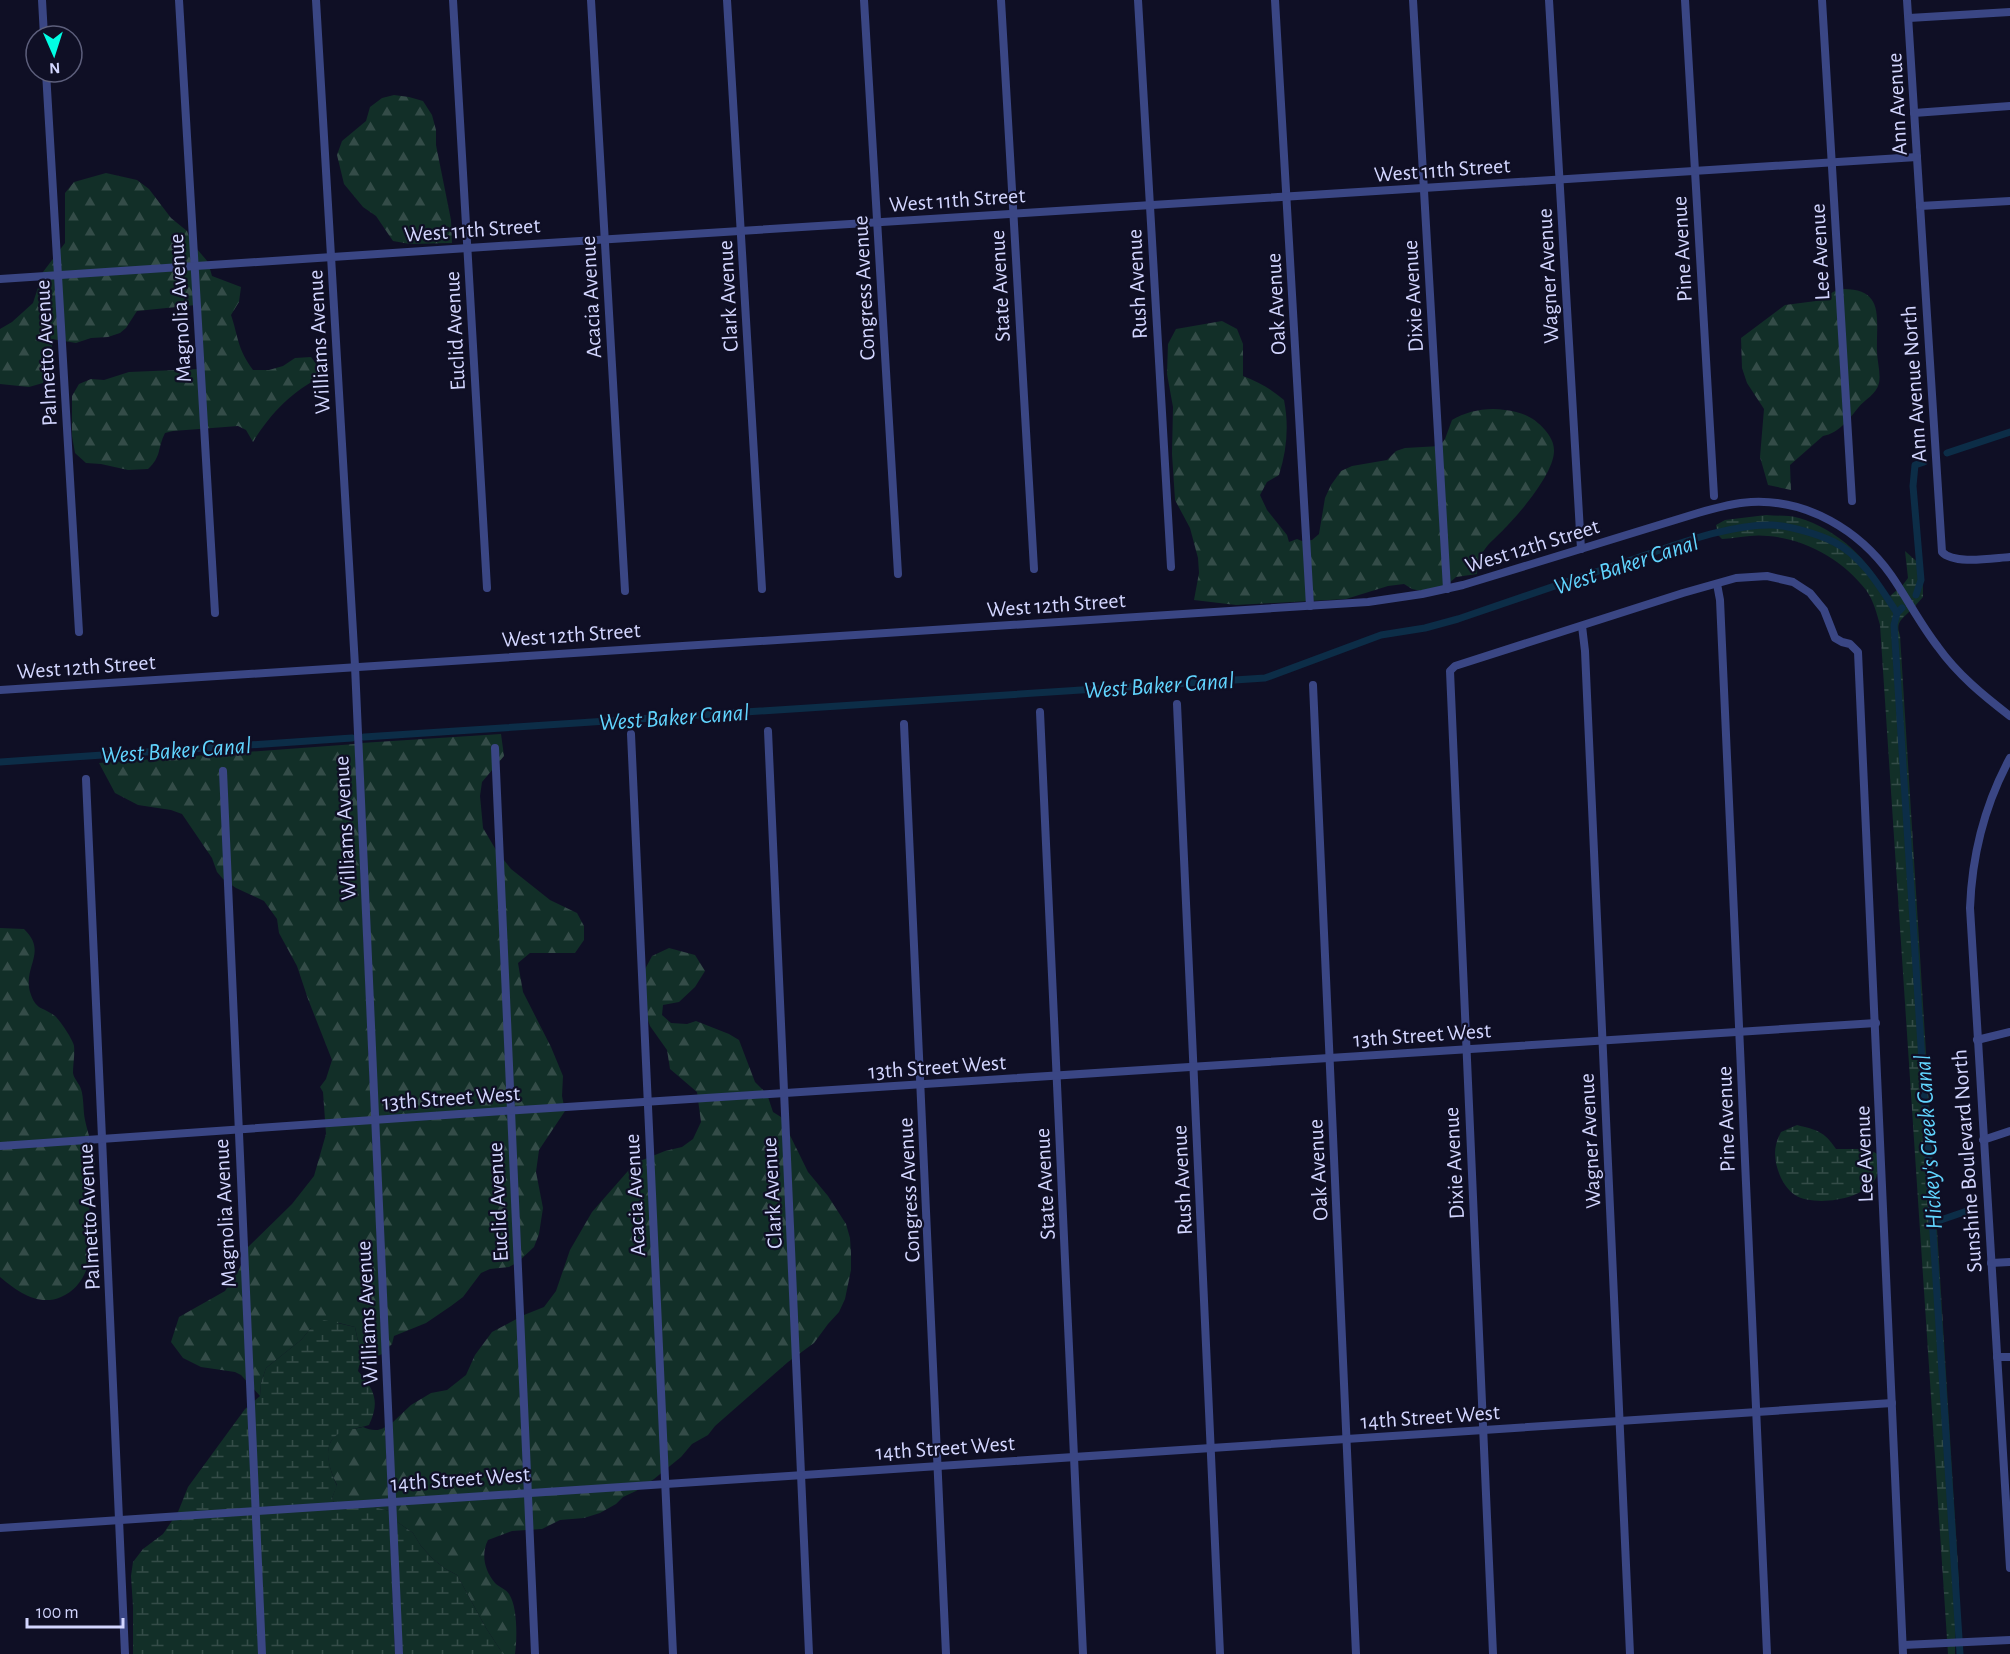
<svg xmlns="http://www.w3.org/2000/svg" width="2010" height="1654" viewBox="0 0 2010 1654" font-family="'Alegreya Sans',sans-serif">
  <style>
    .forest { fill: url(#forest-firs) }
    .wetland { fill: url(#wetland-marsh) }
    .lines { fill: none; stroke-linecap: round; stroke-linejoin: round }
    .canal { stroke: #0c2d47; stroke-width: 7 }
    .minor { stroke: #3a4684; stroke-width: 8 }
    .labels { text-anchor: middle; stroke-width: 4.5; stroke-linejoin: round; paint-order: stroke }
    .street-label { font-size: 22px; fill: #d3d6ff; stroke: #0f0f25 }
    .water-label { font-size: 24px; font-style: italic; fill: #61d5ff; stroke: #0f0f25 }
  </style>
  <defs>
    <pattern id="forest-firs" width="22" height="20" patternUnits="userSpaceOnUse" patternTransform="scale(1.5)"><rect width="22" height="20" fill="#122f28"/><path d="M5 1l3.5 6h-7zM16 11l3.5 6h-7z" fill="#344c48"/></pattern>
    <pattern id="wetland-marsh" width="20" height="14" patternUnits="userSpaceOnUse" patternTransform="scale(1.5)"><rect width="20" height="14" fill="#122f28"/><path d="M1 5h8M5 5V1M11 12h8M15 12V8" fill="none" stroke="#344c48"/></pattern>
  </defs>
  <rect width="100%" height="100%" fill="#0f0f25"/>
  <g class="forest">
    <path d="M394 95 409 97 423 101 432 115 436 130V145L451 220 452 243 410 244 393 241 376 216 363 207 344 184 337 155 342 141 366 121 370 107 382 98Z"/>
    <path d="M106 173 137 180 149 189 171 218 187 231 191 242 208 262 212 276 241 287 239 302 231 315C239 339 237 348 253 370H269L283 366 295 358 311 357 320 369 323 376C293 390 270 414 253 442L246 430 238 426 173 431 165 433C157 449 162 456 148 469L128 470 101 464 86 463 75 453 72 436V396L79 384 91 379 104 380 129 372 200 369 196 305 137 311 126 328 120 333 108 337 91 338 76 343 52 339V352L43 383 29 387 0 384V329L12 322 33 303 43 272 65 243V193L74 182Z"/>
    <path d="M1839 289C1886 287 1876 318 1877 351 1877 361 1881 373 1879 383 1876 395 1865 399 1858 408 1849 419 1839 433 1823 436L1790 465 1791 490 1768 485 1760 457 1764 409 1747 383 1742 368 1741 338 1785 305 1816 301Z"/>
    <path d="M1222 321 1237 329 1243 344V376C1259 382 1271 389 1284 400 1289 425 1287 450 1279 475L1267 482 1260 495 1267 510 1287 535 1289 542 1297 539 1302 541 1312 540 1319 534 1325 498 1331 485 1341 471 1352 466 1387 460 1396 451 1405 448 1440 446 1445 439 1452 420C1467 411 1487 407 1505 410 1522 412 1534 417 1545 430 1550 436 1554 442 1554 451 1554 473 1520 513 1505 528 1498 536 1488 543 1483 552 1479 559 1477 566 1477 574L1456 577 1447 585 1421 591 1412 589 1404 584 1388 586 1346 599 1236 605 1194 600 1199 573 1198 558 1190 528 1175 500 1172 454 1173 407 1167 374 1168 344 1176 329Z"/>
    <path d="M501 734 504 756 482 782 480 796 483 828 496 850 511 869 550 900 577 913 584 926V940L575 953H530L518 963 523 992 551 1047 563 1076 562 1096 565 1111 539 1150 536 1172 543 1208 539 1234 534 1247 518 1262 509 1267 490 1269 481 1273 463 1297 451 1306 426 1323 394 1336 392 1344 388 1348 361 743Z"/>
    <path d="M355 744 382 1354 359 1365 361 1356 355 1327 339 1323 311 1328 301 1340 266 1368 261 1383 260 1396 241 1375 235 1372 201 1367 183 1358 171 1342 179 1317 225 1291 239 1270 248 1247 292 1204 314 1176 326 1134 323 1092 320 1087 326 1079 332 1060 308 999 297 966 279 933 277 919 264 901 236 888 223 879 217 872 212 858 182 814 171 810 138 805 115 793 99 763Z"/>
    <path d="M0 928 24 929C48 952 23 966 30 992 36 1011 42 1006 55 1016 59 1019 74 1041 74 1046 75 1054 73 1064 73 1073 74 1079 79 1083 81 1089 84 1098 83 1111 85 1120 88 1135 94 1149 95 1165 95 1179 89 1192 89 1205 89 1211 91 1217 92 1223 94 1251 89 1285 61 1297 38 1307 17 1291 0 1277Z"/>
    <path d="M669 948 695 955 705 971 695 987 679 1002 663 1005 662 1015 671 1023 687 1024 696 1021 729 1034 739 1040 755 1082 767 1094 773 1112 781 1117 808 1172 828 1196 846 1224 850 1238 851 1253V1270L845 1299 839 1312 828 1324 814 1343 788 1362 715 1426 708 1435 692 1444 681 1457 654 1479 636 1491 623 1497 616 1504 600 1513 584 1518 560 1520 542 1529 512 1531 488 1540C481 1554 484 1570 495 1583 499 1587 506 1589 509 1594 518 1607 517 1640 515 1654H503L486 1628 457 1575 444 1568 432 1558 421 1546 413 1533 396 1521 392 1423 411 1405 431 1393 447 1390 466 1375 475 1355 492 1332 524 1315 544 1307 556 1291 570 1250 592 1212 635 1163 665 1151 682 1147 693 1139 701 1122 697 1092 670 1069 667 1050 650 1026 642 1002 643 973 652 956Z"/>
    <path d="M363 1427C370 1430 378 1432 385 1427L389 1511 371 1506 334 1503 332 1498 337 1485C330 1470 320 1445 339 1433 345 1429 356 1429 363 1427Z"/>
  </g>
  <g class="wetland">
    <path d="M1766 515C1777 516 1789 515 1799 518 1837 529 1870 560 1886 595L1890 596 1897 590 1910 611C1902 619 1895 623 1900 635L1959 1582 1956 1589 1955 1654H1948L1880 625C1877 614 1873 599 1866 590 1843 560 1806 539 1768 536 1752 534 1738 538 1722 539L1718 535 1716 525 1725 520Z"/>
    <path d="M1905 551 1923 567V597L1915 606 1902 586 1908 578Z"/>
    <path d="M1797 1125C1817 1130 1824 1131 1836 1149H1869L1877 1154C1878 1164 1880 1173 1874 1181 1861 1200 1814 1207 1795 1195 1781 1186 1772 1161 1776 1145 1777 1140 1779 1136 1781 1132Z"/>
    <path d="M324 1320 355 1327 361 1357 358 1371C375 1390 380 1402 369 1425 360 1428 348 1429 340 1433 320 1443 330 1470 337 1486L332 1498 334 1503 371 1506 389 1511 395 1654H133V1607L131 1576 133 1562 143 1549 163 1534 178 1512 188 1487 245 1409 260 1396 261 1383 266 1368 301 1340 311 1328Z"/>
    <path d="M396 1521 413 1533 421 1546 432 1558 444 1568 457 1575 486 1628 503 1654H402Z"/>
  </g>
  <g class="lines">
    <g class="canal">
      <path d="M1947 453 2010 432"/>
      <path d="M1916 595 1921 580 1913 486 1915 465 1924 462"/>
      <path d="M1902 608 1897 613 1894 625 1960 1654"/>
      <path d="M364 737 1265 678 1381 635 1425 628 1458 619C1516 599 1574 580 1631 560 1673 546 1728 524 1772 525 1790 526 1818 534 1834 542 1862 556 1880 587 1897 613"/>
      <path d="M0 762 352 738"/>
      <path d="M1932 1223 1967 1211"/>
    </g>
    <g class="minor">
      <path d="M42 0 44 36"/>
      <path d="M179 0 215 613"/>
      <path d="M316 0 355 666 399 1654"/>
      <path d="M453 0 487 588"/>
      <path d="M591 0 625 591"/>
      <path d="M727 0 762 589"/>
      <path d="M864 0 898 574"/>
      <path d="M1001 0 1034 569"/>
      <path d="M1138 0 1171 567"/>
      <path d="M1275 0 1310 606"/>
      <path d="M1413 0 1447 589"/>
      <path d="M1549 0 1581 549"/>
      <path d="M1685 0 1714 496"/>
      <path d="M1822 0 1852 501"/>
      <path d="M1907 0 1942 552C1954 565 1993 558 2010 557"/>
      <path d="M1909 18 2010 12"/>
      <path d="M46 72 79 632"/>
      <path d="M1914 113 2010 106"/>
      <path d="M1920 206 2010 201"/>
      <path d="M0 279 468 248 1917 157"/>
      <path d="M1717 584 1720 600 1767 1654"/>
      <path d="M1582 626 1585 651 1630 1654"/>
      <path d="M1313 685 1356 1654"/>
      <path d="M0 690 1368 602 1422 594 1463 585 1698 513C1715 508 1733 503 1751 502 1807 499 1859 530 1891 575 1907 598 1920 624 1938 647 1958 675 1984 696 2010 716"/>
      <path d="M1177 704 1220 1654"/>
      <path d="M1040 712 1083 1654"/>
      <path d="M904 724 946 1654"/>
      <path d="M768 731 809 1654"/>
      <path d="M631 734 673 1654"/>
      <path d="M495 748 535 1654"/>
      <path d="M2010 758C1984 806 1972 854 1970 908L2010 1568"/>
      <path d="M223 771 262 1654"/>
      <path d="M86 779 125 1654"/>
      <path d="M1977 1040 2010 1032"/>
      <path d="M1983 1140 2010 1131"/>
      <path d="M0 1146 503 1111 1876 1023"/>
      <path d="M1991 1263 2010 1262"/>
      <path d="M1997 1357H2010"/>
      <path d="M0 1528 1892 1403"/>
      <path d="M1903 1645 2010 1640"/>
      <path d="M1493 1654 1450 671 1455 666 1683 593 1736 578 1767 576 1793 582 1810 593 1824 610 1835 638 1842 642 1850 644 1858 652 1903 1654"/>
    </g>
  </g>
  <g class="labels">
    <g class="street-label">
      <text transform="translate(1896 104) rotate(-93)" y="8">Ann Avenue</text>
      <text transform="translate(1442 169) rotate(-4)" y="8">West 11th Street</text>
      <text transform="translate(957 199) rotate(-4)" y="8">West 11th Street</text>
      <text transform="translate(472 229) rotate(-4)" y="8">West 11th Street</text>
      <text transform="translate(1681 249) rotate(-93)" y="8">Pine Avenue</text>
      <text transform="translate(1819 252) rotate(-93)" y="8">Lee Avenue</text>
      <text transform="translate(1547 276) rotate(-93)" y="8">Wagner Avenue</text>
      <text transform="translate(1136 284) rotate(-93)" y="8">Rush Avenue</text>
      <text transform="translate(999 286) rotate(-93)" y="8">State Avenue</text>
      <text transform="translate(863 288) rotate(-93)" y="8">Congress Avenue</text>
      <text transform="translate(727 296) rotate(-93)" y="8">Clark Avenue</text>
      <text transform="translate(1412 296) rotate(-93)" y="8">Dixie Avenue</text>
      <text transform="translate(590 297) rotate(-93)" y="8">Acacia Avenue</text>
      <text transform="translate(1275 304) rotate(-93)" y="8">Oak Avenue</text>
      <text transform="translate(179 308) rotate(-93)" y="8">Magnolia Avenue</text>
      <text transform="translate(454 331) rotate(-93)" y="8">Euclid Avenue</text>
      <text transform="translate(318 342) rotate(-93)" y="8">Williams Avenue</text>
      <text transform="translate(45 353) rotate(-93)" y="8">Palmetto Avenue</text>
      <text transform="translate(1913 384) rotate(-94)" y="8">Ann Avenue North</text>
      <text transform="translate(1532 545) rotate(-17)" y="8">West 12th Street</text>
      <text transform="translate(1056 604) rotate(-4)" y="8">West 12th Street</text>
      <text transform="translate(571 634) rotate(-4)" y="8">West 12th Street</text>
      <text transform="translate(86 666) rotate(-4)" y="8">West 12th Street</text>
      <text transform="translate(344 828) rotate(-93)" y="8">Williams Avenue</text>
      <text transform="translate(1422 1034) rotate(-4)" y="8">13th Street West</text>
      <text transform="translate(937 1066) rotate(-4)" y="8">13th Street West</text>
      <text transform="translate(451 1097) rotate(-4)" y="8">13th Street West</text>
      <text transform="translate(1725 1119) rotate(-92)" y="8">Pine Avenue</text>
      <text transform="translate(1589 1141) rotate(-93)" y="8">Wagner Avenue</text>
      <text transform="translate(1863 1154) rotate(-92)" y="8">Lee Avenue</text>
      <text transform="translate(1966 1161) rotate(-94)" y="8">Sunshine Boulevard North</text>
      <text transform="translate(1453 1163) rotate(-93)" y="8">Dixie Avenue</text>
      <text transform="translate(1317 1170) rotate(-93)" y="8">Oak Avenue</text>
      <text transform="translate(1181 1180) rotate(-93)" y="8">Rush Avenue</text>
      <text transform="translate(1044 1184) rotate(-93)" y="8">State Avenue</text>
      <text transform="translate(908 1190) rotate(-93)" y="8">Congress Avenue</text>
      <text transform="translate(771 1193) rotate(-93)" y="8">Clark Avenue</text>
      <text transform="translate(634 1195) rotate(-93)" y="8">Acacia Avenue</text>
      <text transform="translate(497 1202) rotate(-93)" y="8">Euclid Avenue</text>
      <text transform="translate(224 1213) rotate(-93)" y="8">Magnolia Avenue</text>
      <text transform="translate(88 1217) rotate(-93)" y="8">Palmetto Avenue</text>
      <text transform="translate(366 1313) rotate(-93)" y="8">Williams Avenue</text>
      <text transform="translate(1430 1416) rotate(-4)" y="8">14th Street West</text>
      <text transform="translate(945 1447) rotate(-4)" y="8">14th Street West</text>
      <text transform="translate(460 1478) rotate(-4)" y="8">14th Street West</text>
    </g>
    <g class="water-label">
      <text transform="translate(1626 564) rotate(-18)" y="8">West Baker Canal</text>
      <text transform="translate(1159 685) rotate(-4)" y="8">West Baker Canal</text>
      <text transform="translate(674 717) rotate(-4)" y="8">West Baker Canal</text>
      <text transform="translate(176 750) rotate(-4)" y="8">West Baker Canal</text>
      <text transform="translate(1928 1142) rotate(-94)" y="8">Hickey's Creek Canal</text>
    </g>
  </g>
  <g transform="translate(54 54) rotate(177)"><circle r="28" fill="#0f0f25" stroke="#5d5f7c" stroke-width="1.5"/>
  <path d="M0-4.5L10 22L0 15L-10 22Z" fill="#01fde4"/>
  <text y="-9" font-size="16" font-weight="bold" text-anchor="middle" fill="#d3d6ff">N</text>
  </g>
  <path d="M27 1618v9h96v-9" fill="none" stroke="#d3d6ff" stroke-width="3"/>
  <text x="36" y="1618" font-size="18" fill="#d3d6ff" stroke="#0f0f25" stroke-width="4.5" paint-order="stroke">100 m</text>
</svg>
